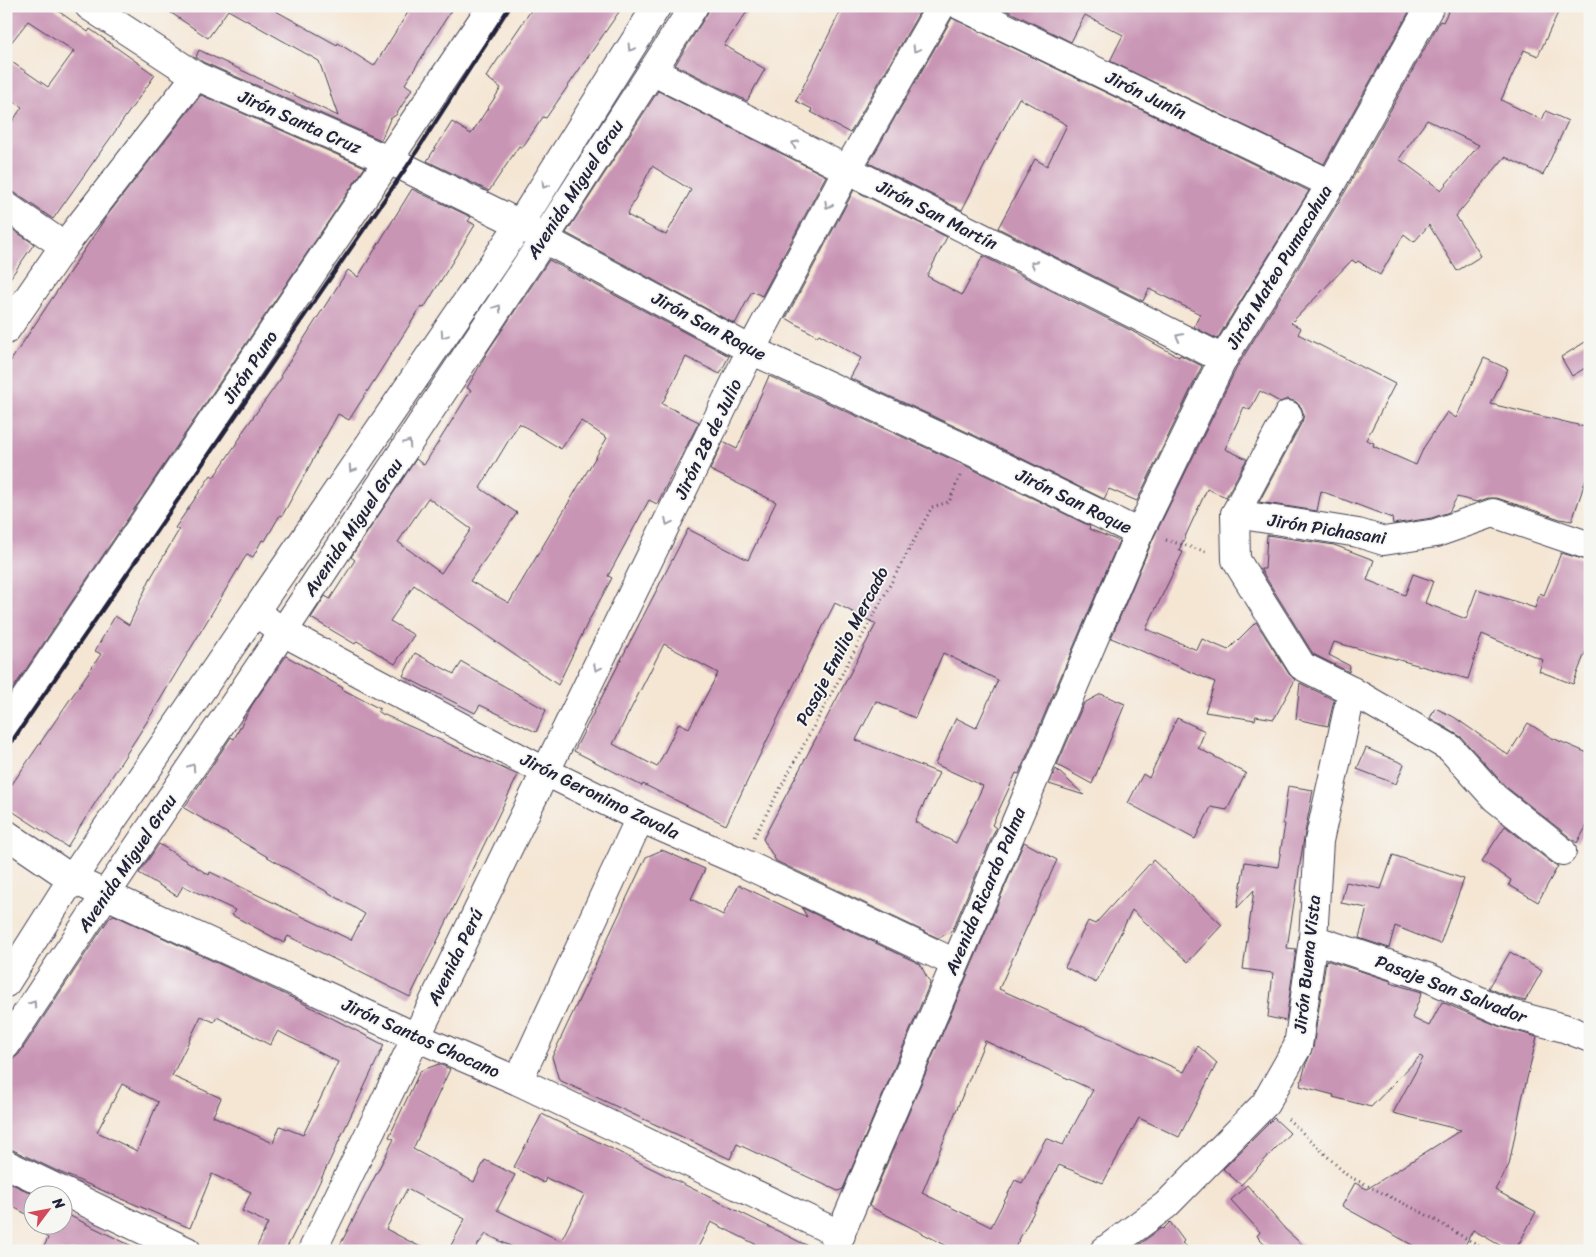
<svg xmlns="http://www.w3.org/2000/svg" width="1596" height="1257" viewBox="0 0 1596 1257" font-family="Sriracha,sans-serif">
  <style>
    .building { fill: #c995b5; fill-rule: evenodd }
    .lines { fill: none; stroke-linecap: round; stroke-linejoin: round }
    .street-casing { stroke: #423f52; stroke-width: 30 }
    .path { stroke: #423f52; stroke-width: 3; stroke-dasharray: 1 4; stroke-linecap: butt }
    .street { stroke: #fff; stroke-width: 28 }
    .rail { stroke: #22223b; stroke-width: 4 }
    .oneway { stroke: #9c9ca7 }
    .labels { text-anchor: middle; stroke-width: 4; stroke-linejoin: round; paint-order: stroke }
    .street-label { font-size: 18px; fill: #22223b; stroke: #f6f6f2 }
  </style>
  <rect width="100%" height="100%" fill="#f6f6f2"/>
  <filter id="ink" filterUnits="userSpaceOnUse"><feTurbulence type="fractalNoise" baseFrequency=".02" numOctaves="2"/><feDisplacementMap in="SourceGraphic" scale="10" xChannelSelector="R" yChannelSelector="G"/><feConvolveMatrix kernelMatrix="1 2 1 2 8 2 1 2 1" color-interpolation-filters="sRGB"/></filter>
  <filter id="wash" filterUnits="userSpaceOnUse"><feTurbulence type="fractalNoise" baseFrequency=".0096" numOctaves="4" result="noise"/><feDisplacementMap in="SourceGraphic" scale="20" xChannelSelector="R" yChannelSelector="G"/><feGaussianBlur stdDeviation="1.12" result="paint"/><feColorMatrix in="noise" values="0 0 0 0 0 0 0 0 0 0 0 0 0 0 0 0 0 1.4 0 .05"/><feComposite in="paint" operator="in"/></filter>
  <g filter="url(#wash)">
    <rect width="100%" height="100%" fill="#f5e6d4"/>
    <g id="blocks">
      <g class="building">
        <path d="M6 6H51L88 32 90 29 155 75 53 219 15 193 6 191V131L22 107 6 96V58L48 87 74 51 28 21 6 49Z"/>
        <path d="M161 6H267L337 45 338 43 374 66 412 6H454L405 84 412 89 396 115 390 119 381 140 203 62 196 57 199 50 338 116 319 61 228 10 208 38Z"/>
        <path d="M534 6H623L546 118 543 117 522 148 519 146 489 191 427 161 452 122 471 134 501 88 486 77Z"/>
        <path d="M710 6H751L724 45 765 69 747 101 675 65 707 14Z"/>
        <path d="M843 6H923L850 133 811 112 812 109 796 101Z"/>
        <path d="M998 6H1398L1409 12 1324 164 1110 61 1123 35 1085 15 1071 42Z"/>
        <path d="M1451 6H1561L1538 56 1524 50 1501 100 1542 120 1546 111 1568 121 1543 175 1505 157 1456 216 1481 256 1457 271 1429 225 1414 242 1404 234 1380 275 1358 261 1356 263 1352 260 1291 323 1301 328 1298 334 1395 384 1366 440 1374 443 1373 446 1416 465 1424 447 1447 412 1456 418 1484 358 1508 369 1491 404 1590 428V467L1572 521 1560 519 1497 498H1488L1477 502 1457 497 1449 512 1432 518 1393 524 1392 518 1321 491 1317 511 1259 502 1302 422 1304 415 1301 407 1296 402 1288 399 1280 402 1260 391 1250 410 1244 407 1225 449 1247 459 1226 497 1207 489 1179 550 1183 552 1146 629 1197 650 1202 639 1228 650 1256 622 1289 674 1295 680 1274 719 1256 716 1255 720 1205 712 1215 682 1111 638 1153 539 1237 367 1345 192 1440 21 1443 22ZM1427 120 1479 145 1441 190 1399 159Z"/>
        <path d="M952 18 1309 191 1217 339 1194 327 1200 314 1149 289 1143 301 998 228 1035 159 1047 166 1067 125 1019 98 962 210 869 163Z"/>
        <path d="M658 91 826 176 762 296 752 291 735 324 566 233ZM652 166 691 190 666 235 627 215Z"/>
        <path d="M201 95 365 167 6 699V368L106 217Z"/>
        <path d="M412 189 471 217 468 221 475 225 424 308 421 307 349 420 338 414 282 516 280 515 265 541 262 540 253 557 247 554 148 720 67 847 6 807V793L101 654 95 651 115 616 129 625 150 579 179 530 175 528 211 475 214 477 242 435 241 434 282 377 280 376 348 270 358 277Z"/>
        <path d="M854 190 947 237 927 276 962 295 983 256 1128 329 1179 357 1180 355 1202 366 1137 501 1109 489 1104 499 978 437 850 378 861 358 819 334 817 336 786 318Z"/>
        <path d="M6 225 34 244 6 284Z"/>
        <path d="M549 260 729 356 720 374 686 357 662 404 699 422 657 504 649 500 608 576 612 578 588 622 558 685 414 585 390 621 414 635 395 664 357 641 355 644 311 618 325 596 330 599 355 560 351 557 416 459 424 465 471 390 467 388 488 351ZM581 421 607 438 509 603 470 581 517 513 480 488 519 423 561 449ZM428 498 471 529 441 573 398 542Z"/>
        <path d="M1590 339V365L1572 376 1561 357Z"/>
        <path d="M769 376 964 465 1090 526 1089 529 1119 541 1019 774 1016 773 992 825 996 828 952 931 938 938 776 861 763 839 876 624 835 603 807 658 726 825 643 784 642 786 574 751 688 529 748 560 776 502 710 470 723 442 737 449ZM664 644 718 673 689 728 679 723 657 767 613 744ZM943 653 998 680 976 728 956 718 935 764 983 786 956 843 915 822 939 773 856 740 876 701 915 718Z"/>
        <path d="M1267 535 1334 545 1374 560 1367 580 1405 595 1413 574 1433 581 1425 603 1466 619 1477 589 1535 608 1540 593 1544 595 1561 553 1590 561V640L1573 684 1539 671 1543 660 1482 634 1468 679 1334 642 1329 655 1350 666 1349 672 1313 654 1261 570V569H1265Z"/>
        <path d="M415 653 454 674 462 662 546 710 536 732 480 705 475 713 403 676Z"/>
        <path d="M286 656 343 688 342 689 380 709 378 712 518 775 410 997 288 936 284 943 232 915 235 910 183 886 177 896 139 873 159 844 209 875 210 872 351 940 365 914 184 808 231 737 234 739 252 705Z"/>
        <path d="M1300 683 1334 700 1328 726 1296 719Z"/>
        <path d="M1101 694 1125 704 1092 784 1057 765 1084 703Z"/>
        <path d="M1435 708 1454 717 1508 755 1528 723 1550 737 1590 754V820L1577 843 1506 787 1461 737 1430 718Z"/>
        <path d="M1177 718 1205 731 1198 748 1246 773 1227 810 1211 807 1195 839 1128 803 1143 774 1149 778Z"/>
        <path d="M1366 748 1404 764 1396 784 1357 769Z"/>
        <path d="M1056 769 1084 795 1049 784Z"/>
        <path d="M1288 786 1313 790 1304 838 1287 948 1296 949 1286 1021 1268 1017 1273 973 1243 969 1254 890 1237 908 1245 862 1278 867 1285 824H1283Z"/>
        <path d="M1505 826 1552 863 1558 866 1538 902 1509 885 1511 880 1482 861Z"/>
        <path d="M1024 842 1057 860 999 989 1184 1072 1198 1046 1217 1063 1179 1137 1139 1118 1103 1183 1059 1165 1013 1251H957L869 1206ZM985 1041 1093 1090 1063 1145 1046 1138 1022 1183 1015 1180 991 1227 922 1193Z"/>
        <path d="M662 850 705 869 691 899 723 915 739 885 807 917 802 908 920 964 930 983 843 1189 838 1191 737 1144 730 1159 559 1080 552 1057 646 857Z"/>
        <path d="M1393 855 1464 879 1440 944 1395 926 1389 948 1359 938 1367 908 1341 903 1346 882 1381 889Z"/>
        <path d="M1153 860 1222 925 1188 962 1132 910 1096 983 1065 967 1088 921 1095 924Z"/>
        <path d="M114 915 297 1000 384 1045 314 1194 285 1251H255L268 1223 242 1211 251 1192 212 1174 190 1228 57 1171 13 1150 6 1149V1065L9 1060 13 1059 19 1054 110 917ZM201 1016 214 1022 217 1017 270 1045 278 1031 338 1062 303 1135 280 1126 273 1143 213 1116 221 1098 172 1076ZM122 1084 158 1102 137 1151 97 1132Z"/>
        <path d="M1510 952 1542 971 1525 1001 1509 997 1489 988Z"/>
        <path d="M1326 960 1391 981 1390 983 1422 992 1412 1018 1429 1026 1442 1002 1498 1026 1537 1037 1522 1099 1509 1165 1495 1190 1536 1212 1515 1251H1510L1473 1230 1462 1251H1423L1342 1206 1355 1183 1367 1189 1461 1130 1393 1113 1423 1058 1420 1056 1371 1107 1333 1097 1334 1095 1300 1086 1306 1064 1313 1048Z"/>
        <path d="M439 1064 450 1069 413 1149 474 1182 485 1160 515 1175 497 1210 561 1241 584 1195 546 1178 544 1183 514 1167 542 1114 818 1251H769L711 1222 696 1251H520L486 1234 473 1251H448L465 1219 407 1189 386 1229 428 1251H337L394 1139 389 1137 420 1071Z"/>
        <path d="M1274 1118 1290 1133 1241 1185 1223 1169Z"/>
        <path d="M6 1181 33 1194 32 1217 6 1203Z"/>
        <path d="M1247 1185 1285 1229 1309 1251H1272L1257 1236 1260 1232 1231 1200Z"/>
        <path d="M62 1212 142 1251H42L48 1238 34 1229 36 1224H62Z"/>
        <path d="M1170 1222 1184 1241 1182 1243 1193 1251H1131L1161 1228 1163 1229Z"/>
      </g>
    </g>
  </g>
  <g filter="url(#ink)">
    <use href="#blocks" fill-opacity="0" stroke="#423f52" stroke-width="1"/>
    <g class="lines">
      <g class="street-casing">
        <g id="street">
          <path d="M89 6 196 76 406 168 520 224 544 239 751 350 971 451 1139 533"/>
          <path d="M961 6 1331 184"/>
          <path d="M652 71 1223 359"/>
          <path d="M6 206 64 246"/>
          <path d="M6 330 64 246 196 76"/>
          <path d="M1288 415 1235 514 1236 560 1302 666 1352 691 1450 748 1495 798 1562 851"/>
          <path d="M1235 514 1327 528 1358 533 1384 541 1436 533 1493 513 1590 546"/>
          <path d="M268 621 283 632 546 772 640 818 741 862 955 963"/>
          <path d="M6 727 492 6"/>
          <path d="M6 834 72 879 416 1037 518 1081 841 1235"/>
          <path d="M1313 939 1427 977 1504 1012 1564 1028 1590 1038"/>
          <path d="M6 983 72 879 520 224 657 6"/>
          <path d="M6 1045 106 894 283 632 544 239 694 6"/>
          <path d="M518 1081 640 818"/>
          <path d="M6 1164 187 1251"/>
          <path d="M312 1251 751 350 847 170 941 6"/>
          <path d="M833 1251 1139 533 1223 359 1331 184 1430 6"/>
          <path d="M1104 1251 1166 1205 1265 1104 1298 1046 1313 939 1319 841 1352 691"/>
        </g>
      </g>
      <g class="path">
        <path d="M1166 540 1208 552"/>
        <path d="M754 837 932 507 949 502 960 476"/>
        <path d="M1288 1119 1348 1176 1425 1214 1487 1251"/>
      </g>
      <use href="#street" class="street"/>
      <path class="rail" d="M6 750 406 168 510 6"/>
    </g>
    <defs><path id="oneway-chevron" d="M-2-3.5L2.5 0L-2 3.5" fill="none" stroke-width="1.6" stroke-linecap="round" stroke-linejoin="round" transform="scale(1.25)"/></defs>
    <g class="oneway">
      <use href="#oneway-chevron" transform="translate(631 48) rotate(122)"/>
      <use href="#oneway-chevron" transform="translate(916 49) rotate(120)"/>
      <use href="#oneway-chevron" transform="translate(795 144) rotate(-153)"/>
      <use href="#oneway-chevron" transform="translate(545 185) rotate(122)"/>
      <use href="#oneway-chevron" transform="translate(828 205) rotate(118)"/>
      <use href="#oneway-chevron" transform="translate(1034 264) rotate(-153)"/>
      <use href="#oneway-chevron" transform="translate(498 308) rotate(-56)"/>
      <use href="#oneway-chevron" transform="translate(444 335) rotate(124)"/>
      <use href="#oneway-chevron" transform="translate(1179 337) rotate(-153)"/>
      <use href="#oneway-chevron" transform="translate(408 443) rotate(-56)"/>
      <use href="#oneway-chevron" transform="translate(352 469) rotate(124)"/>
      <use href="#oneway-chevron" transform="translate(668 522) rotate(116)"/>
      <use href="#oneway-chevron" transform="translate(597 668) rotate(116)"/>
      <use href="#oneway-chevron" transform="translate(192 767) rotate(-56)"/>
      <use href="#oneway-chevron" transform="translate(33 1004) rotate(-57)"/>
    </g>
  </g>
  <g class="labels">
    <g class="street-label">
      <text transform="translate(1146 95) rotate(26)" y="6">Jirón Junín</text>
      <text transform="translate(300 122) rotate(24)" y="6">Jirón Santa Cruz</text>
      <text transform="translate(575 189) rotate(-57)" y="6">Avenida Miguel Grau</text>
      <text transform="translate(937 215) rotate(27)" y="6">Jirón San Martín</text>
      <text transform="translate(1279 267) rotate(-59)" y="6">Jirón Mateo Pumacahua</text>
      <text transform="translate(709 326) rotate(28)" y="6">Jirón San Roque</text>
      <text transform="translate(250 367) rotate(-56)" y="6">Jirón Puno</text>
      <text transform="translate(708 439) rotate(-64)" y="6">Jirón 28 de Julio</text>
      <text transform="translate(1074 501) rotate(26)" y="6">Jirón San Roque</text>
      <text transform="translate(353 527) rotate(-56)" y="6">Avenida Miguel Grau</text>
      <text transform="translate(1327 529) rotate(9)" y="6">Jirón Pichasani</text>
      <text transform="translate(842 646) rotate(-62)" y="6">Pasaje Emilio Mercado</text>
      <text transform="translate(600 796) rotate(26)" y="6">Jirón Geronimo Zavala</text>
      <text transform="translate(127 863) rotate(-56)" y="6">Avenida Miguel Grau</text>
      <text transform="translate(985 891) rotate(-67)" y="6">Avenida Ricardo Palma</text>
      <text transform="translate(455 957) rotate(-64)" y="6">Avenida Perú</text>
      <text transform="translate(1307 964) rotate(-84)" y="6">Jirón Buena Vista</text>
      <text transform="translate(1451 989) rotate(21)" y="6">Pasaje San Salvador</text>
      <text transform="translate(421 1038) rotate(24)" y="6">Jirón Santos Chocano</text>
    </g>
  </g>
  <rect width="1596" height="1257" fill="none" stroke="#f6f6f2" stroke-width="25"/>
  <g transform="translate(48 1210) rotate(58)"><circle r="24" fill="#f6f6f2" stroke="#a1a1a9"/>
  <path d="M0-4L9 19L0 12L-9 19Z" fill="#d1495b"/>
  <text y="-8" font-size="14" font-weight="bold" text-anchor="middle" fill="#22223b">N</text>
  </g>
</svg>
